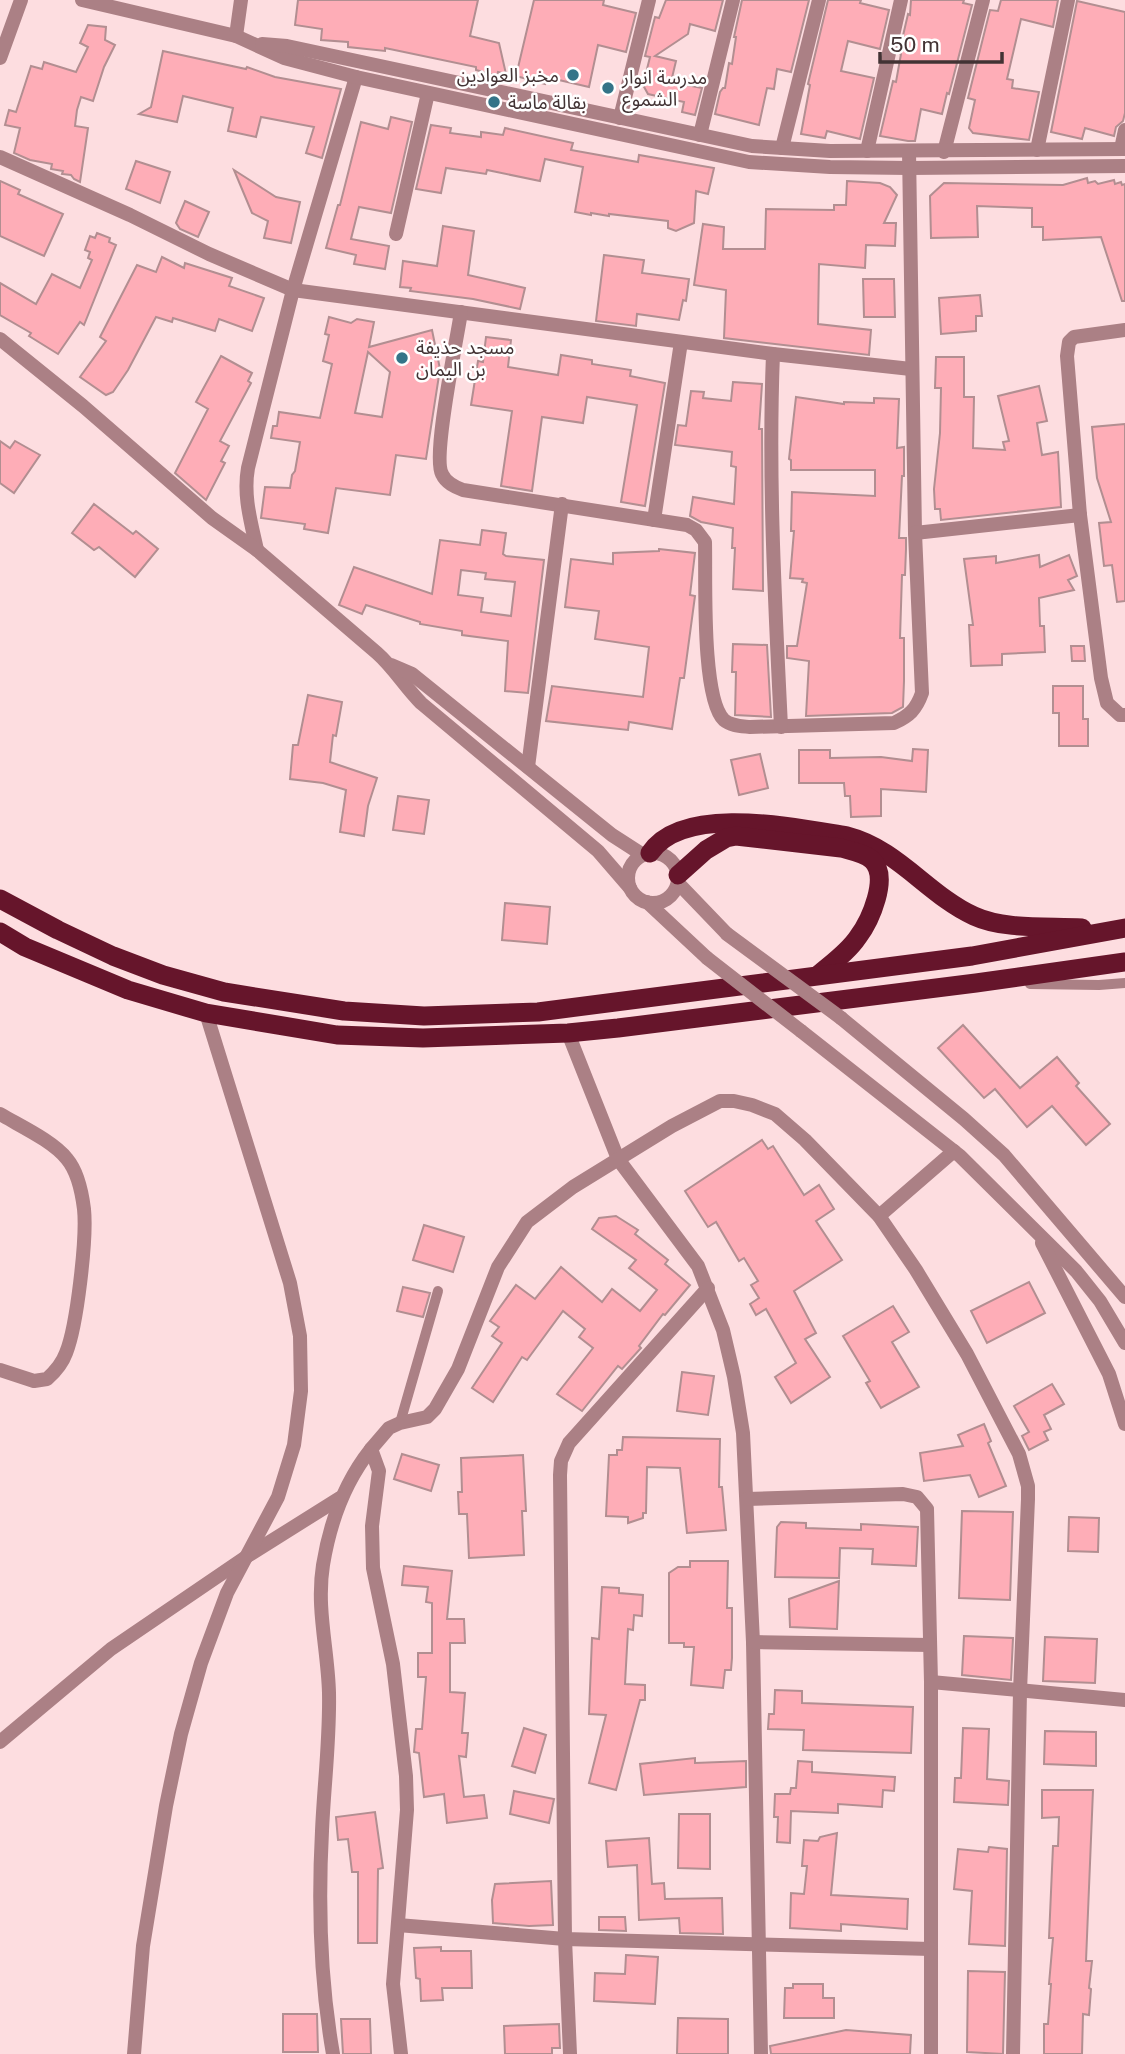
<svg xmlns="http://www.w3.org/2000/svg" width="1125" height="2054" viewBox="0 0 1125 2054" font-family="'Public Sans','Noto Sans Arabic',sans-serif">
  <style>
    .building { fill: #feadb7; stroke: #b28e91; stroke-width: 2; fill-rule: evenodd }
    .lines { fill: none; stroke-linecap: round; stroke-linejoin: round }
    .service { stroke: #ab8085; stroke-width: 10 }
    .minor { stroke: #ab8085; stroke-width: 14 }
    .tertiary { stroke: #ab8085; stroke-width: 14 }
    .trunk { stroke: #66152b; stroke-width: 19 }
    .tertiary-bridge { stroke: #ab8085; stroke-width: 14 }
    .poi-dot { fill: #347488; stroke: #fff; stroke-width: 2.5 }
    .labels { text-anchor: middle; stroke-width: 5; stroke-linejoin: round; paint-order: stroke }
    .poi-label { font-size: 19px; fill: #423334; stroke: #fff; text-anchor: start }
  </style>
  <rect width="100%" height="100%" fill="#fddde0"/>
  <g class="building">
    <path d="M298 0H478L470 36 499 43 506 74 498 72 497 76 476 70V67L385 48V51L348 47V42L321 40 322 29 295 25Z"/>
    <path d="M534 0H604L603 5 636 13 626 52 598 45 589 87 546 77 545 84 516 76Z"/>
    <path d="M666 0H723L715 31 690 24 688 34 655 56 676 61 671 82 702 88 695 115 682 112 684 102 648 94 643 85 650 57 645 56 655 17 659 18Z"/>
    <path d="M742 0H809L791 72 777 69 774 89 767 88 759 125 715 114 720 92 723 88H725L729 63 732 64 736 37H734Z"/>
    <path d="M828 0H861L860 3 889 10 880 49 848 41 841 71 874 78 860 139 827 131 825 138 801 134 810 85 808 84Z"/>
    <path d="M911 0H964L963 3 972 5 949 94 947 93 942 114 921 109 915 141H908L880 136 893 81 896 82 901 54 899 53 908 14 910 15Z"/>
    <path d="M1001 0H1058L1053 27 1021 19 1007 79 1013 80 1012 88 1039 92 1029 140 973 133 969 128 975 100 968 98 990 10 998 11Z"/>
    <path d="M1077 1 1125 12V113L1123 121 1116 127 1114 136 1085 128 1082 139 1051 132Z"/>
    <path d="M88 25 106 27 105 40 115 45 104 67 93 101 81 97 77 110 75 126 88 128 80 182 74 179 71 175 62 174 63 171 51 169 52 164 30 160 14 153 20 128 5 125 9 110 16 112 31 66 42 69 44 62 76 72 88 47 80 43Z"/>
    <path d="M163 51 246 69 247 67 275 77 341 89 322 158 306 153 314 127 261 117 256 137 228 131 233 108 183 96 177 122 139 114 151 107Z"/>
    <path d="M391 117 412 122 391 213 359 207 351 239 389 246 385 269 354 264 356 255 326 248 338 205H340L361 122 388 129Z"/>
    <path d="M431 125 451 128 450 133 481 137V132L503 135 505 128 573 143 571 150 638 162 639 155 714 168 708 194 696 191 694 223 676 231 668 228V221L609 214V216L591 213V215L575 212 583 167 545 159 540 181 487 170 486 174 446 168 441 193 416 189Z"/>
    <path d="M136 161 170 172 160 203 126 189Z"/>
    <path d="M234 170 276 197 300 202 291 243 264 238 268 221 252 213Z"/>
    <path d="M1087 178 1088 183 1095 181 1098 184 1114 180 1115 184 1121 182 1122 185 1125 184V301H1122L1101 237 1043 240V227H1032V208L977 206 978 237 931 238 930 196 944 183 1063 185Z"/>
    <path d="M0 181 20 190 18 194 63 214 44 256 0 236Z"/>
    <path d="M847 181 880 183 890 187 897 195 884 223H896L895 246 866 245 865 268 819 264 818 324 871 330 869 355 724 338 726 290 694 285 703 224 724 227 723 249H765L766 209 834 210V205H846Z"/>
    <path d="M185 201 209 212 198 237 180 229 176 223Z"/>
    <path d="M443 226 474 231 468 275 525 288 520 309 473 299 410 291 411 288 400 287 403 261 437 266Z"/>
    <path d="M97 233 110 238 109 242 116 245 84 325 80 322 58 354 29 336 31 333 0 315V283L36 304 52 274 80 288 92 260 88 258 90 252 85 250 90 236 95 238Z"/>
    <path d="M604 255 644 260 642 273 689 279 686 301 683 300 679 320 637 314 636 326 596 321Z"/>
    <path d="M162 257 184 268 185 263 232 278 229 286 264 298 252 331 219 319 215 331 173 318 172 322 156 317 128 370 113 392 106 395 80 377 106 341 100 337 137 265 156 272Z"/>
    <path d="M863 279H894L895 317H864Z"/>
    <path d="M980 295 982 316H976V331L941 334 939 298Z"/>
    <path d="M329 317 351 323 357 319 374 322 369 347 432 330 440 369 426 459 396 455 390 495 336 488 328 533 304 529 305 524 261 518 265 487 290 488 292 475 295 471 300 442 271 438 273 426H277L279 412 320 418 332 364 323 361 329 335 325 334ZM368 352 390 372 382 417 355 413Z"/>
    <path d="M486 337 511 340 508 367 558 375 561 355 592 360V364L631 370 630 376 665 383 645 506 621 502 637 405 587 397 583 423 542 417 532 491 501 486 512 411 471 405 478 361 483 362Z"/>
    <path d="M221 356 252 373 248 381 251 383 220 441 229 446 221 461 225 463 206 500 175 473 208 409 196 402Z"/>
    <path d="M936 357H964V397H974L973 448 1005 450 1003 442 1009 441 998 396 1039 386 1047 421 1037 423 1042 455 1058 452 1061 507 941 520 940 509H935L934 489 940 433 941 388H935Z"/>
    <path d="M733 382 762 384 759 429H762L763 591 733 589 735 548H732L733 528 701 522 690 516 693 497 734 504 736 467 731 466 732 452 675 445 678 425 686 426 691 391 704 392 703 398 731 401Z"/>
    <path d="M796 397 844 404V402L874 403V398L899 399 897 448 904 447V476H902L899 538H906V549L905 575H902L900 638H904V681L903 707 892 713 806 716 809 661 787 658V646H797L807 583 802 582 803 579 790 578 794 531H791L792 492 875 496V470H791V460L789 459Z"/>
    <path d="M1125 424V601L1117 602 1112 565 1104 566 1099 523 1111 522 1097 478 1092 427Z"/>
    <path d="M0 441 10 448 15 441 40 455 14 493 0 483Z"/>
    <path d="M94 504 133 534 136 531 158 549 135 577 99 547 94 550 72 533Z"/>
    <path d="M482 530 506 533 503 554 506 556 544 560 528 693 505 691 508 641 462 635V631L420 624V622L366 605 362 614 339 605 354 567 432 594 440 540 480 545ZM461 570 486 573 485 579 515 582 511 616 481 612 483 598 458 595Z"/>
    <path d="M659 549 695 553 690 595 695 596 684 678H680L672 729 629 722 628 730 546 721 552 686 643 697 649 647 595 639 599 611 565 607 571 559 613 564V553L659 551Z"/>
    <path d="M1039 555 1040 567 1069 555 1077 576 1068 580 1074 590 1039 598 1040 626H1044L1045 652 1002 654V665L971 666 969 625H973L964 559 996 556V563Z"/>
    <path d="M733 644 767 645 771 717 735 715 736 672H732Z"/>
    <path d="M1071 646H1084L1085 661H1072Z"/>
    <path d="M1053 686H1083V719H1088V746H1059V713H1053Z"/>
    <path d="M308 695 342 702 336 736 333 735 330 762 377 778 368 806 364 836 340 832 346 790 323 783 290 779 293 745H298Z"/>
    <path d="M913 749 928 750 926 792 881 789V816L851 817 850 796H845L844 783H799V750H830V758L881 757 912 761Z"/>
    <path d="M760 754 768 788 739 795 731 760Z"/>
    <path d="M398 796 429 800 424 834 393 830Z"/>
    <path d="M505 903 550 907 547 944 502 940Z"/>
    <path d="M963 1025 1020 1088 1057 1057 1079 1083 1076 1086 1110 1124 1086 1145 1052 1106 1027 1127 995 1089 984 1098 938 1048Z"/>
    <path d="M762 1140 768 1149 773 1146 804 1195 819 1185 834 1209 816 1221 842 1260 794 1291 816 1333 805 1339 830 1377 791 1403 775 1377 796 1363 766 1309 756 1315 750 1304 759 1298 751 1285 758 1281 744 1258 739 1261 716 1222 708 1227 685 1191Z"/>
    <path d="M616 1216 638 1230 635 1234 668 1260 665 1264 690 1285 665 1315 663 1314 639 1346 641 1348 622 1369 618 1366 582 1411 557 1394 593 1348 579 1337 585 1329 563 1311 527 1360 522 1357 493 1402 472 1388 502 1343 492 1336 499 1327 490 1321 516 1285 535 1299 561 1267 602 1302 612 1289 640 1311 657 1290 629 1268 636 1260 592 1229 599 1218Z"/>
    <path d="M424 1225 464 1237 453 1272 413 1260Z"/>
    <path d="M1029 1282 1045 1313 987 1343 971 1311Z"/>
    <path d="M403 1287 430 1293 423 1317 397 1311Z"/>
    <path d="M893 1306 909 1332 892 1342 919 1387 881 1408 866 1383 870 1381 843 1336Z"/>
    <path d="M682 1372 714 1376 708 1415 677 1411Z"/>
    <path d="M1052 1384 1064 1404 1044 1415 1051 1429 1044 1432 1048 1440 1029 1450 1022 1436 1029 1432 1014 1406Z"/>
    <path d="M984 1424 991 1441 988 1443 1006 1486 979 1497 970 1475 924 1481 920 1453 963 1446 958 1435Z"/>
    <path d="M623 1437 720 1439 719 1487H722L726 1530 687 1533 680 1468 647 1467 646 1513H643V1518L628 1523V1517L606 1516 609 1455H617V1450H622Z"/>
    <path d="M402 1454 439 1465 431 1491 394 1479Z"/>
    <path d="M523 1455 526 1511H522L524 1555 469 1558 467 1514H459L458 1492H462L461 1458Z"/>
    <path d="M962 1511 1013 1512 1010 1600 959 1598Z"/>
    <path d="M1069 1517 1099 1518 1098 1552 1068 1551Z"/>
    <path d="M781 1522 806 1523V1528L861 1530V1524L918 1527 916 1566 872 1564 873 1549 840 1548 839 1578 775 1577 777 1527Z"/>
    <path d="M690 1561H728L727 1608H732V1658L731 1670H725L723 1688 691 1685 694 1647H684V1643H669V1573L678 1567H690Z"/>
    <path d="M404 1566 452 1571 447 1619H464L465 1643H450V1692L465 1693 462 1733H468L466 1757 459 1756 464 1797 484 1795 487 1818 447 1823 444 1794 424 1797 419 1753 414 1752 416 1729H422L426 1677H418V1653H432V1603L426 1602 428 1587 402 1585Z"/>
    <path d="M839 1581 837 1629 790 1627 789 1599Z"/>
    <path d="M602 1587 619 1588V1593L643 1595 642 1616 634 1615 633 1630 628 1629 625 1684 645 1685V1700H640L616 1790 589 1783 606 1715 589 1714 592 1638 599 1639Z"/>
    <path d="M964 1636 1013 1638 1011 1680 962 1675Z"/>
    <path d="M1045 1637 1097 1639 1095 1683 1043 1681Z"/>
    <path d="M775 1690 802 1691V1703L913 1707 911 1753 803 1750 804 1730 768 1729 769 1714H774Z"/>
    <path d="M524 1728 546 1735 535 1773 512 1766Z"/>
    <path d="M963 1728 989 1729 987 1779 1009 1781 1008 1805 954 1802 955 1778H961Z"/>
    <path d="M1045 1731 1096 1732V1766L1044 1764Z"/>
    <path d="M695 1758V1763L746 1761V1787L644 1795 640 1764Z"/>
    <path d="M798 1761 812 1762V1772L895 1777 894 1791 883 1790 882 1807 838 1804V1813L791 1811 790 1843 777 1842 778 1817H774L775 1794H790L791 1788H796Z"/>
    <path d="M1042 1790H1093L1086 1961H1092L1089 1988 1091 1989 1089 2015 1083 2014 1082 2054H1044V2024H1048L1051 1984H1049L1053 1938H1049L1053 1846H1058L1059 1817 1042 1818Z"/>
    <path d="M514 1791 554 1799 549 1823 510 1814Z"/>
    <path d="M375 1812 383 1868 378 1869 377 1943H358V1872H352L348 1839 338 1840 336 1817Z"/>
    <path d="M679 1814H710V1869L678 1868Z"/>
    <path d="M837 1833 831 1895 908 1899 907 1929 841 1924V1931L790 1928 791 1893 804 1894 807 1866H802L804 1840 818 1841 820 1837Z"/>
    <path d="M649 1838 652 1884 664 1883 665 1899 722 1898 723 1934 680 1933 679 1918 639 1920 637 1865 608 1867 606 1841Z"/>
    <path d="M989 1847 1007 1849 1005 1946 969 1944 972 1891 954 1889 958 1849 988 1852Z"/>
    <path d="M551 1881 553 1925 529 1926 493 1923 492 1900 495 1884Z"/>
    <path d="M599 1917H625L626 1931 599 1930Z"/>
    <path d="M441 1947V1951H471L472 1988H442L443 2000 421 2001 420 1979 416 1978 414 1948Z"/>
    <path d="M626 1955 658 1957 655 2004 594 2001 595 1973 625 1974Z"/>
    <path d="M968 1971 1005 1972 1003 2054 967 2052Z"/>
    <path d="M793 1984H823V1998H834V2018H784L785 1988H793Z"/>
    <path d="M283 2014H317L318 2052H283Z"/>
    <path d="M678 2018 728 2019V2054H677Z"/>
    <path d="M341 2019H370L371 2054H343Z"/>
    <path d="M559 2024 560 2048H552V2054H505L504 2026Z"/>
    <path d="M846 2030 911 2035 910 2054H771L770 2046Z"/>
  </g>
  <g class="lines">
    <g class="service">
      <path d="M1030 984 1099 985 1125 983"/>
      <path d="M400 1423 438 1291"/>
    </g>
    <g class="minor">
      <path d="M620 118 649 0"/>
      <path d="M700 135 733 0"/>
      <path d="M782 148 819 0"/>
      <path d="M1121 149 1125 130"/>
      <path d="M1037 150 1068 0"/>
      <path d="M867 151 901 0"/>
      <path d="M944 152 983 0"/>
      <path d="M0 157 130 215 209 254 293 290 773 354 911 369"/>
      <path d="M396 234 428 93"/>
      <path d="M461 312C457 340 432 456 442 474 446 483 455 487 463 490L687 525 696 530 705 542C706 576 701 698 724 720 731 726 741 726 750 727L894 723C909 716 916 710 922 693L915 533 909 151"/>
      <path d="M1125 330 1074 337 1069 342 1067 356 1080 515 1101 678 1107 703 1120 715H1125"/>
      <path d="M773 354C768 479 775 602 781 727"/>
      <path d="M654 520 681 342"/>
      <path d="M915 533 1080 515"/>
      <path d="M257 550C251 522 243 496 248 468L293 290 356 77"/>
      <path d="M528 767 562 504"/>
      <path d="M568 1033 618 1159 698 1266 723 1330 734 1377 743 1433 753 1642 761 2054"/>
      <path d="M0 1114C20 1126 53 1141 67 1159 78 1172 82 1193 84 1209 87 1238 77 1326 66 1353 62 1364 56 1371 47 1379L34 1381 0 1370"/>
      <path d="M879 1216 954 1151"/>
      <path d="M747 1499 903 1494 917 1497 927 1509 931 1682V2054"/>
      <path d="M753 1642 930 1645"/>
      <path d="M931 1682 1125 1700"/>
      <path d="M0 1742 111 1649 249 1555 340 1498"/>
      <path d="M398 1925 565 1939 931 1949"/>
      <path d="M134 2054 143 1946 166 1806 181 1734 201 1663 227 1593 278 1497 294 1445 301 1391 300 1336 290 1283 206 1013"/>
      <path d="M333 2054C320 1980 318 1906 322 1831 324 1785 330 1739 329 1693 328 1650 316 1608 323 1565 330 1522 344 1483 371 1449"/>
      <path d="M401 2054 393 1984 407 1810 406 1776 393 1664 373 1568 372 1526 379 1471 371 1449 389 1428 400 1423 427 1417 435 1409 458 1369 498 1267 527 1222 573 1187 672 1126 720 1101H734L752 1105 775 1114 805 1140 879 1216 916 1270 967 1354 1019 1454 1028 1486V1499L1020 1691 1013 2054"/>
      <path d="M570 2054 565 1939 560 1475 561 1461 569 1443 708 1288"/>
    </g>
    <g class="tertiary">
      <path d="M82 0 236 36 284 58 356 77 749 162 830 167 909 168 1125 166"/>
      <path d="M236 36 241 0"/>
      <path d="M262 44 287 46 752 146 830 151 1125 149"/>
      <path d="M0 58 21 0"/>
      <path d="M0 339 83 406 212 518 257 550 377 653C394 668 405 687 421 703L598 851 630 888"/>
      <path d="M391 665 412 674 612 835 643 855"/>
      <circle cx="653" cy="878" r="25"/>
      <path d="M678 883 727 934"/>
      <path d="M647 902 707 958"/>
      <path d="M841 1018 964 1119 1004 1155 1125 1297"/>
      <path d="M801 1031 960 1156 1076 1271 1100 1301 1125 1343"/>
      <path d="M1042 1243 1109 1374 1125 1424"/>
    </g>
    <g class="trunk">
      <path d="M650 853C683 803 797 828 847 836 898 849 928 895 974 916 1004 930 1049 926 1082 928"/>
      <path d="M678 875 706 850 726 838 736 836 841 848C851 851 864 853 872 860 890 877 870 921 858 937 848 952 832 963 818 975"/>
      <path d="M0 899 58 930 113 956 163 975 224 992 344 1011 424 1016 538 1012 972 956 1125 928"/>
      <path d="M0 932 25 947 128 990 206 1013 337 1035 423 1038 568 1033 618 1028 976 983 1125 962"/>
    </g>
    <g class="tertiary-bridge">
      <path d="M727 934 841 1018"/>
      <path d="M707 958 801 1031"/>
    </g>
  </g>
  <g class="poi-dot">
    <circle cx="573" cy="75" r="7"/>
    <circle cx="608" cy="88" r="7"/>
    <circle cx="494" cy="102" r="7"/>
    <circle cx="402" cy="358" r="7"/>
  </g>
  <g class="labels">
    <g class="poi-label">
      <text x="559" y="82" text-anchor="end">مخبز العوادين</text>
      <text x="622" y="84">مدرسة انوار<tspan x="622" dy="22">الشموع</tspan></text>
      <text x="508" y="109">بقالة ماسة</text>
      <text x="416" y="354">مسجد حذيفة<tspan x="416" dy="22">بن اليمان</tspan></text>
    </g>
  </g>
  <path d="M880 52v10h122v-10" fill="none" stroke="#423334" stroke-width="3.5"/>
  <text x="890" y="52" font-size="21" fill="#423334" stroke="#ffffff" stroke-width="5" paint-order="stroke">50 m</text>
</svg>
